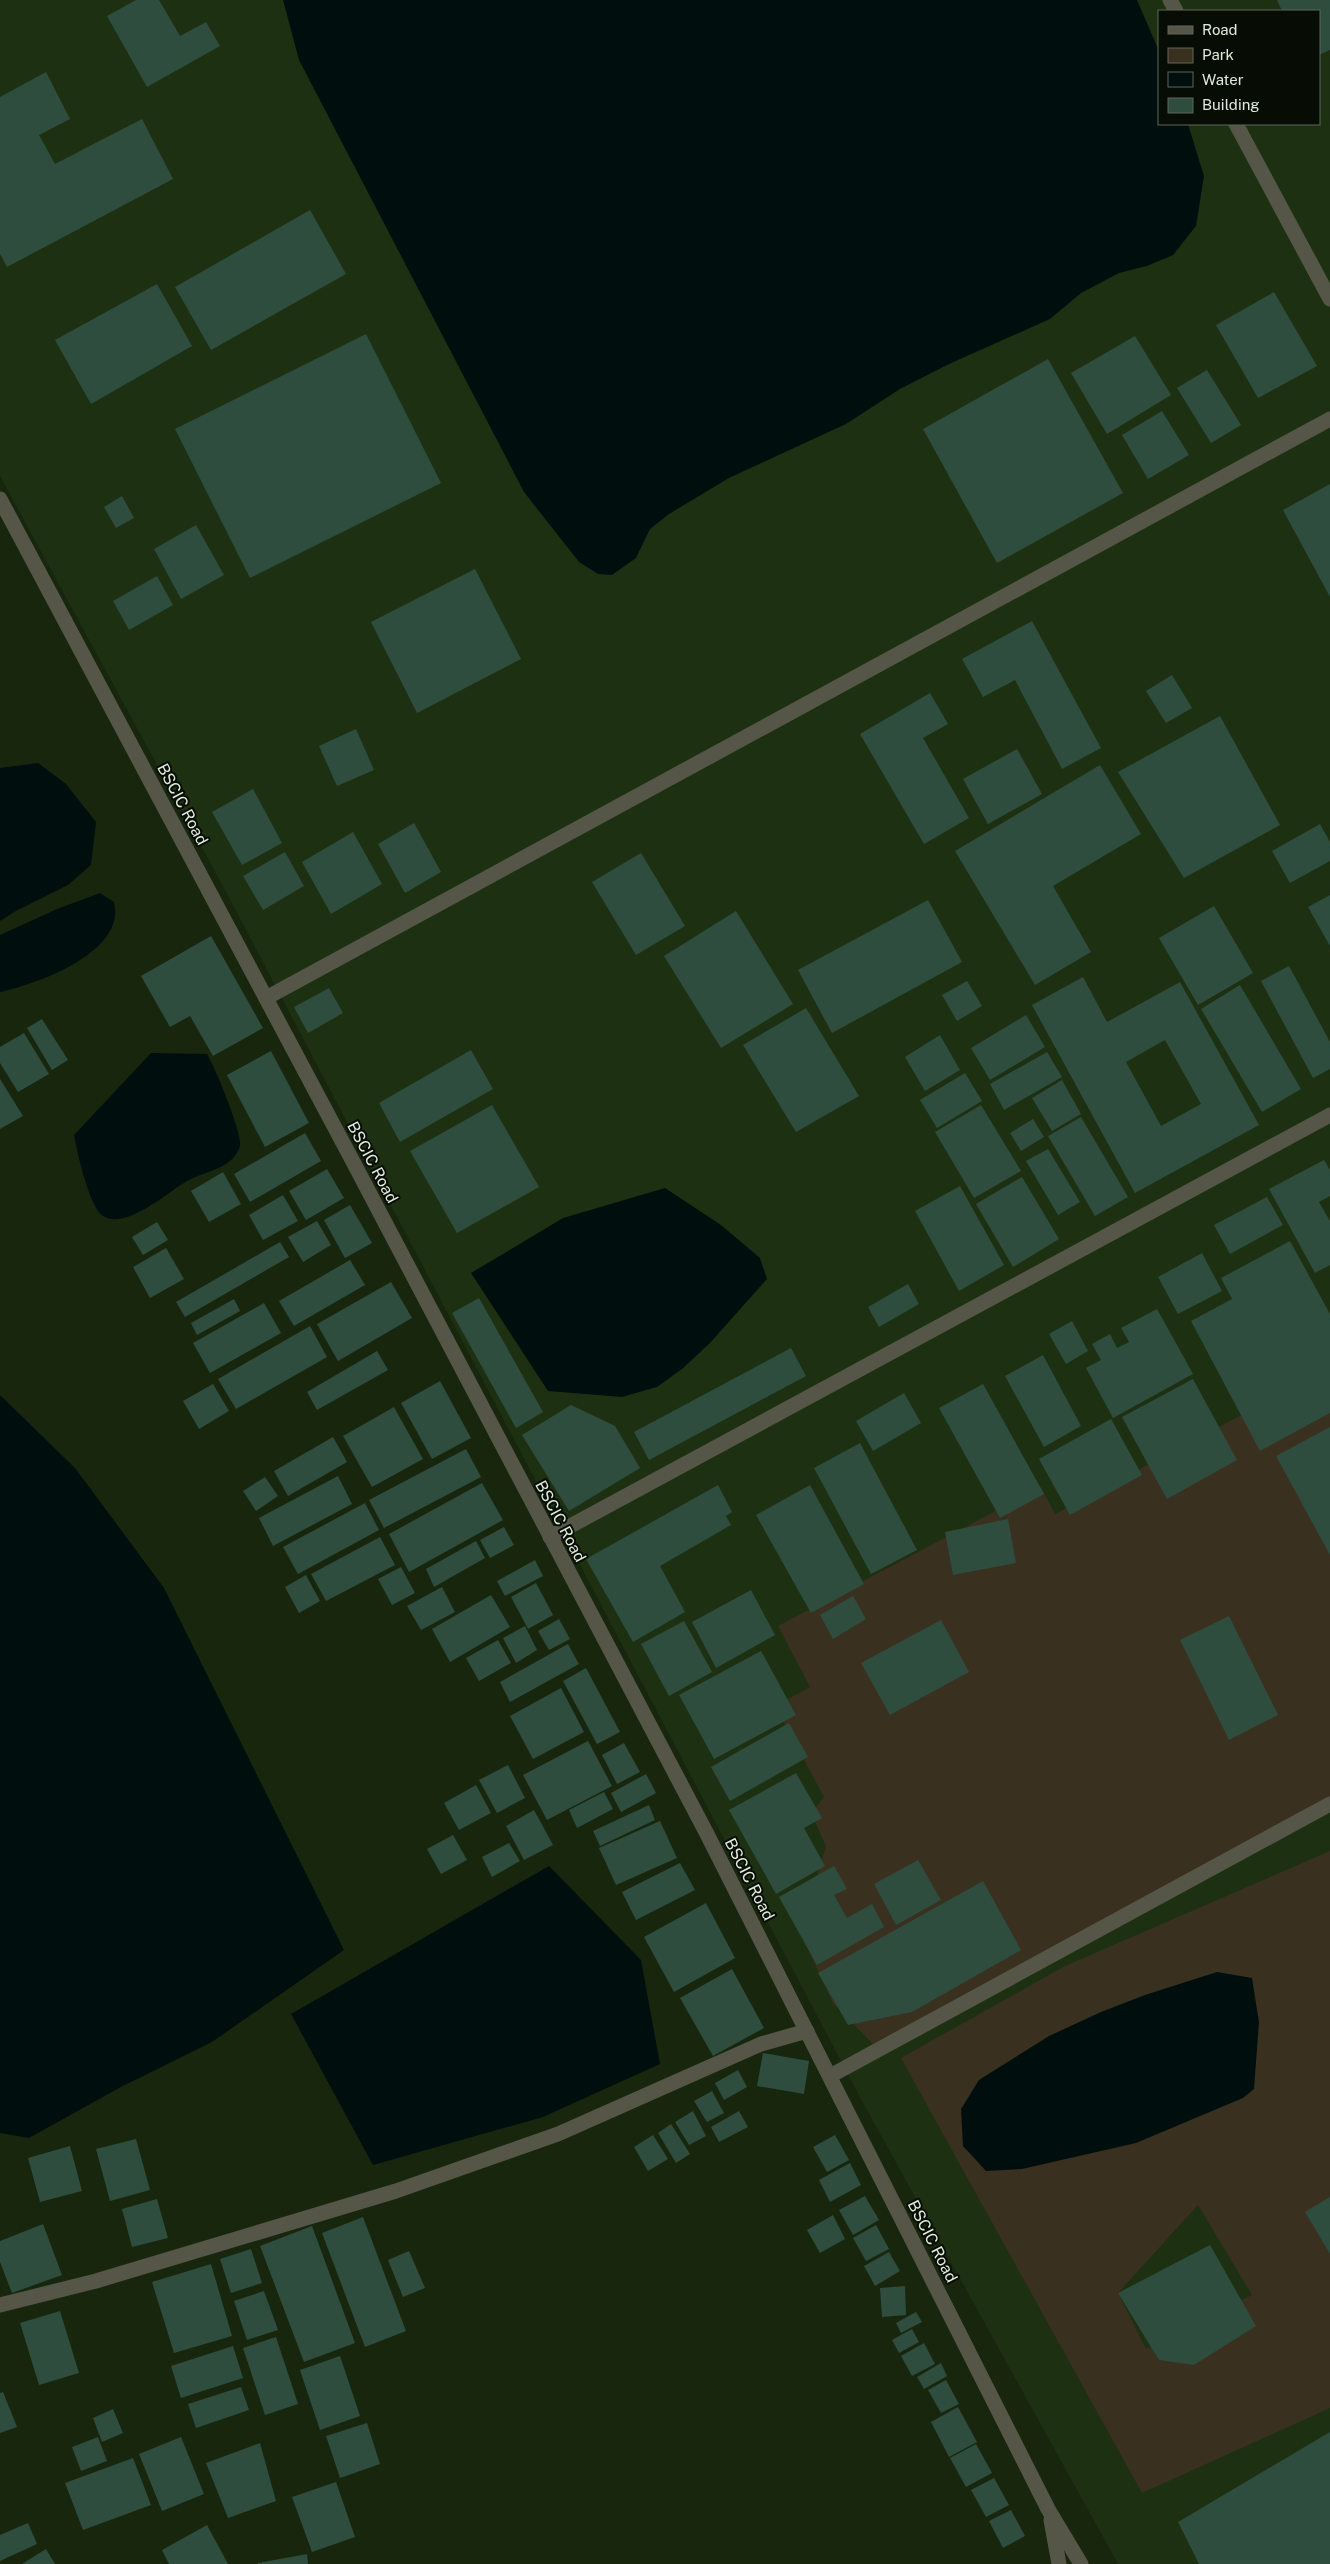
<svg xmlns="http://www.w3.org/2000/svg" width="1330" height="2564" viewBox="0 0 1330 2564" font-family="'Public Sans',sans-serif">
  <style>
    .built { fill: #1e3012; fill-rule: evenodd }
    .green { fill: #3a3020; fill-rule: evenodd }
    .water { fill: #000f0e }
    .building { fill: #2e4d3e; fill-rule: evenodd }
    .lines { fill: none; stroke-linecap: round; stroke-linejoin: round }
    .minor { stroke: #565648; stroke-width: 15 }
    .labels { text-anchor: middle; stroke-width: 4; stroke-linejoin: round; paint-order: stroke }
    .street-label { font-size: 16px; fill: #e1ebdb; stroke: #070d04 }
  </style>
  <rect width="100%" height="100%" fill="#18260e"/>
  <path class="built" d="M0 0H1330V2564H1118L862 2101 224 888 0 476ZM1159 11H1319V124H1159Z"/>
  <g class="green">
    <path d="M1330 1368V1801L873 2044 833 2003 800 1932 826 1846 811 1813 824 1797 775 1706 810 1687 778 1626 1041 1487 1055 1514Z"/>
    <path d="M1330 1851V2408L1142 2493 901 2058 1065 1966ZM1198 2205 1252 2295 1146 2349 1118 2293Z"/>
  </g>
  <g class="water">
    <path d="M283 0H1137L1159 51V124H1188L1204 176 1196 226 1173 255 1147 266 1119 273 1081 293 1050 319 949 364 900 389 846 424 729 478 669 514 650 529 636 558 612 575 598 574 579 562 524 492 299 60Z"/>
    <path d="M38 763 66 784 96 822 91 865 68 885 16 911 0 921V768Z"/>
    <path d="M100 893 114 902C127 952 37 984 0 992V935L57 909Z"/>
    <path d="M151 1053 207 1054C215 1067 243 1134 240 1146 233 1168 209 1170 191 1179 170 1189 128 1231 103 1216 89 1207 77 1151 74 1135Z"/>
    <path d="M665 1188 721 1225 760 1258 767 1279 710 1343 682 1369 657 1387 622 1397 548 1391 471 1273 563 1218Z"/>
    <path d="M0 1395 75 1468 164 1588 344 1950 212 2042 121 2087 29 2138 0 2133Z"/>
    <path d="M549 1866 641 1960 660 2064 543 2117 373 2165 291 2014Z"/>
    <path d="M1217 1972 1252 1978 1259 2022 1254 2089 1243 2098 1136 2143 1022 2169 986 2171 963 2146 961 2109 979 2080 1049 2036 1101 2012 1145 1995Z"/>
  </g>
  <g class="building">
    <path d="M136 0H159L180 36 206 22 220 46 147 87 107 16Z"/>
    <path d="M1277 0H1330V50L1319 55V11H1282Z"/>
    <path d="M46 72 70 119 39 135 55 164 142 119 173 179 7 267 0 254V97Z"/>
    <path d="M310 210 346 274 211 350 175 287Z"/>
    <path d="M157 284 192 346 91 404 55 340Z"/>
    <path d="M1274 292 1317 366 1258 398 1216 325Z"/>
    <path d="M366 334 441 483 250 578 175 429Z"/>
    <path d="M1135 336 1171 395 1107 434 1071 373Z"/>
    <path d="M1048 359 1123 493 997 563 923 429Z"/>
    <path d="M1207 370 1241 425 1211 443 1177 388Z"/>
    <path d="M1162 411 1189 455 1148 479 1122 435Z"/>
    <path d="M1330 484V597L1283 510Z"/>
    <path d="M122 496 134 518 116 528 104 507Z"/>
    <path d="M196 525 224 575 181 599 154 549Z"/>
    <path d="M475 569 521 659 417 713 371 622Z"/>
    <path d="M157 576 173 605 129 630 113 601Z"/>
    <path d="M1032 621 1101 748 1062 769 1015 680 983 697 962 659Z"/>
    <path d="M1172 675 1192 708 1166 723 1146 691Z"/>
    <path d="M930 693 948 724 923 738 969 818 924 844 860 734Z"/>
    <path d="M1220 716 1280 825 1184 878 1118 772Z"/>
    <path d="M356 729 374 770 337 786 319 746Z"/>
    <path d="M1017 749 1042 794 988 824 963 779Z"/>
    <path d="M1100 765 1141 834 1053 886 1091 952 1035 985 955 851Z"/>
    <path d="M253 789 282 843 242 865 212 812Z"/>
    <path d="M414 823 441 872 405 893 378 844Z"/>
    <path d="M1320 824 1330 842V861L1290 883 1272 851Z"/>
    <path d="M353 832 382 884 331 914 302 862Z"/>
    <path d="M285 852 304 886 263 910 243 876Z"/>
    <path d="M641 853 685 926 636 955 592 882Z"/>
    <path d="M1330 895V946L1308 907Z"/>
    <path d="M928 900 962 962 832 1033 798 970Z"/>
    <path d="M1214 906 1253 973 1198 1005 1159 938Z"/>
    <path d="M736 911 793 1004 721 1048 664 956Z"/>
    <path d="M211 936 263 1028 213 1056 190 1016 170 1027 141 976Z"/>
    <path d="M1289 966 1330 1042V1069L1313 1078 1261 981Z"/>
    <path d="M1083 977 1107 1022 1180 982 1259 1125 1135 1193 1032 1005ZM1165 1040 1201 1104 1161 1126 1126 1062Z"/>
    <path d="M967 981 982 1006 957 1021 942 995Z"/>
    <path d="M1240 985 1301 1089 1262 1112 1201 1009Z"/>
    <path d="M329 988 343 1013 308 1033 294 1007Z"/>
    <path d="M806 1008 859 1096 796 1132 743 1045Z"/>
    <path d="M1026 1015 1045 1047 990 1080 971 1048Z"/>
    <path d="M42 1019 68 1060 52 1070 27 1028Z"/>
    <path d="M24 1033 49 1074 18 1092 0 1063V1047Z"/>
    <path d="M940 1035 960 1070 925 1091 905 1057Z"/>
    <path d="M471 1050 493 1089 400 1142 379 1103Z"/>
    <path d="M271 1051 309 1123 265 1147 227 1075Z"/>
    <path d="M1047 1052 1062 1077 1004 1110 990 1084Z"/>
    <path d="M965 1073 982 1101 937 1128 920 1100Z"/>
    <path d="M0 1079 23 1116 0 1129Z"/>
    <path d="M1062 1080 1081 1114 1052 1131 1032 1098Z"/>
    <path d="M492 1105 539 1187 457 1233 410 1151Z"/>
    <path d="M981 1105 1021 1171 974 1198 935 1132Z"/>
    <path d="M1081 1117 1128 1197 1095 1216 1048 1136Z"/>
    <path d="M1033 1119 1044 1137 1021 1151 1010 1133Z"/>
    <path d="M305 1133 321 1161 250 1202 234 1174Z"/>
    <path d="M1048 1149 1080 1202 1058 1215 1026 1161Z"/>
    <path d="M1324 1160 1330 1170V1196L1319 1202 1330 1221V1265L1315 1273 1269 1189Z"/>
    <path d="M327 1169 344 1198 306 1220 289 1191Z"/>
    <path d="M223 1172 241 1204 209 1222 191 1191Z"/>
    <path d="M1022 1177 1059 1239 1013 1267 976 1204Z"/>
    <path d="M960 1186 1004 1265 959 1291 915 1211Z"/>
    <path d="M283 1195 298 1221 263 1240 249 1215Z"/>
    <path d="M1267 1197 1283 1225 1230 1254 1214 1225Z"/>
    <path d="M350 1205 372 1243 345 1258 324 1220Z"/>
    <path d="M317 1221 331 1245 303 1262 288 1237Z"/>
    <path d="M157 1222 168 1240 143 1255 132 1237Z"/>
    <path d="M1290 1241 1330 1314V1413L1260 1451 1191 1321 1232 1299 1221 1278Z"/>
    <path d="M280 1242 289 1257 185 1317 176 1302Z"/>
    <path d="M166 1248 184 1279 150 1298 133 1267Z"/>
    <path d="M1202 1253 1222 1291 1178 1314 1158 1277Z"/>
    <path d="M350 1260 365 1285 294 1326 279 1301Z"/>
    <path d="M391 1282 412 1318 338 1361 317 1324Z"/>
    <path d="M908 1284 919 1304 879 1327 868 1307Z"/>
    <path d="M479 1298 543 1412 516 1428 452 1313Z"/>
    <path d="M234 1299 240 1311 197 1335 191 1323Z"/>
    <path d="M264 1303 281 1333 210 1373 193 1343Z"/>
    <path d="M1157 1309 1193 1374 1113 1418 1086 1368 1101 1360 1092 1344 1110 1334 1117 1348 1129 1342 1121 1328Z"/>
    <path d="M1072 1321 1088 1351 1066 1364 1049 1334Z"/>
    <path d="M310 1326 327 1357 236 1409 218 1379Z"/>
    <path d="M791 1348 806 1376 649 1460 634 1432Z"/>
    <path d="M377 1351 388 1370 317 1410 307 1392Z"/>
    <path d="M1043 1355 1081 1426 1044 1447 1005 1376Z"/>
    <path d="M1193 1379 1237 1460 1167 1499 1122 1417Z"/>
    <path d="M440 1381 471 1438 432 1459 401 1403Z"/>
    <path d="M213 1384 229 1411 199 1429 183 1401Z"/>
    <path d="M983 1384 1044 1494 1000 1518 939 1408Z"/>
    <path d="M904 1393 921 1423 873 1451 856 1421Z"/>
    <path d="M571 1405 615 1426 640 1468 569 1511 522 1435Z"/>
    <path d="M394 1407 423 1459 372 1487 343 1436Z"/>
    <path d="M1111 1419 1142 1475 1070 1515 1039 1459Z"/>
    <path d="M1330 1427V1555L1276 1456Z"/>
    <path d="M333 1437 347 1462 288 1496 274 1471Z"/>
    <path d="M860 1443 917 1550 871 1574 814 1468Z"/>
    <path d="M466 1449 481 1477 384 1528 369 1500Z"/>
    <path d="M338 1476 352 1504 273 1546 259 1518Z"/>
    <path d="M265 1477 278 1496 256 1511 243 1491Z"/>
    <path d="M482 1483 503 1520 409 1572 389 1534Z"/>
    <path d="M718 1485 732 1512 726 1516 731 1525 660 1566 685 1612 633 1642 586 1559Z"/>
    <path d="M810 1485 864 1584 811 1613 756 1515Z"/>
    <path d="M365 1503 379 1530 298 1574 283 1547Z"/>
    <path d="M1008 1519 1016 1563 953 1575 945 1532Z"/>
    <path d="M504 1527 514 1545 490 1558 480 1540Z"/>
    <path d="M380 1537 395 1565 326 1601 311 1574Z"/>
    <path d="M476 1541 485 1558 434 1587 426 1569Z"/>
    <path d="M535 1560 543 1576 505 1596 497 1581Z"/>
    <path d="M401 1567 415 1593 392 1605 378 1579Z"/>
    <path d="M306 1575 320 1601 299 1613 285 1587Z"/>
    <path d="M536 1583 553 1615 528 1629 511 1597Z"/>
    <path d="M442 1587 455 1612 421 1630 407 1606Z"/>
    <path d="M751 1590 775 1635 716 1668 692 1622Z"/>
    <path d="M491 1595 510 1627 450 1662 432 1629Z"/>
    <path d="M853 1596 866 1619 833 1639 820 1615Z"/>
    <path d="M1229 1616 1278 1715 1229 1740 1180 1640Z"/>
    <path d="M559 1619 570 1639 549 1650 538 1631Z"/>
    <path d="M941 1620 969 1672 890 1715 861 1663Z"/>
    <path d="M684 1621 712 1672 669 1696 641 1644Z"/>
    <path d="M525 1626 537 1650 516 1663 503 1638Z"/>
    <path d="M498 1640 511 1663 479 1681 466 1658Z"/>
    <path d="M568 1644 579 1664 510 1702 500 1682Z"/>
    <path d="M761 1651 796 1715 714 1759 679 1695Z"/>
    <path d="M586 1668 620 1732 597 1744 563 1681Z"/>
    <path d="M561 1688 584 1732 533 1759 510 1716Z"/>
    <path d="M789 1723 808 1757 730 1801 711 1767Z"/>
    <path d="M588 1741 612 1786 547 1820 523 1775Z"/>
    <path d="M624 1743 640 1772 617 1784 602 1755Z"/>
    <path d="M508 1765 525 1798 497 1813 479 1780Z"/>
    <path d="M796 1773 822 1818 804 1828 825 1866 776 1894 729 1810Z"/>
    <path d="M646 1774 656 1793 621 1812 611 1793Z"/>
    <path d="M476 1785 491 1813 459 1830 444 1803Z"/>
    <path d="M604 1792 613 1809 577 1828 569 1810Z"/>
    <path d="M649 1805 655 1820 600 1846 593 1831Z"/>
    <path d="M534 1810 553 1845 524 1860 506 1826Z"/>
    <path d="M660 1821 677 1858 616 1885 599 1848Z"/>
    <path d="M453 1835 467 1860 441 1874 427 1849Z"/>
    <path d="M509 1843 520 1861 492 1877 482 1857Z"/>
    <path d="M918 1860 941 1900 896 1925 874 1884Z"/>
    <path d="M680 1863 695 1890 636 1920 622 1892Z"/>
    <path d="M834 1866 847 1889 834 1895 847 1918 872 1904 884 1927 817 1965 779 1897Z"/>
    <path d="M983 1881 1021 1950 912 2012 848 2025 818 1973Z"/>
    <path d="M706 1903 735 1958 674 1992 644 1937Z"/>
    <path d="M732 1969 764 2028 713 2056 680 1998Z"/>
    <path d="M763 2053 809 2061 804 2094 757 2086Z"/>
    <path d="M738 2070 747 2087 724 2100 715 2083Z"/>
    <path d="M712 2091 724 2113 707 2122 694 2101Z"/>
    <path d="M693 2111 706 2136 689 2145 675 2122Z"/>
    <path d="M739 2111 748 2127 719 2142 711 2127Z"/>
    <path d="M671 2124 690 2154 676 2163 658 2133Z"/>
    <path d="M653 2135 668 2159 648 2171 634 2147Z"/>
    <path d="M835 2135 849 2160 827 2172 813 2147Z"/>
    <path d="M136 2139 150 2190 110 2201 96 2149Z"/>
    <path d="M70 2146 82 2191 40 2202 28 2158Z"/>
    <path d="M850 2163 861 2185 830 2202 819 2180Z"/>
    <path d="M865 2196 879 2220 853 2235 839 2210Z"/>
    <path d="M1330 2197V2254L1305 2212Z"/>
    <path d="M157 2199 168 2238 132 2247 122 2209Z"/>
    <path d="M833 2215 845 2239 820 2253 807 2230Z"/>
    <path d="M363 2217 406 2331 365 2347 322 2233Z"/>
    <path d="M43 2224 62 2275 12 2293 0 2262V2241Z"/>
    <path d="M876 2225 889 2249 866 2261 853 2238Z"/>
    <path d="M312 2226 355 2343 304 2362 260 2246Z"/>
    <path d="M1210 2245 1256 2326 1194 2365 1159 2360 1118 2293Z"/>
    <path d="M251 2249 262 2283 231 2293 220 2259Z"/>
    <path d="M409 2251 425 2288 403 2297 388 2260Z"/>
    <path d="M889 2252 900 2271 875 2286 864 2266Z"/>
    <path d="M211 2264 232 2336 174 2353 152 2282Z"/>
    <path d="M905 2286 906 2315 882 2317 880 2288Z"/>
    <path d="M264 2291 278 2330 247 2340 234 2301Z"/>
    <path d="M60 2311 79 2373 39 2385 20 2323Z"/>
    <path d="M916 2312 922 2322 901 2333 896 2323Z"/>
    <path d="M912 2329 919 2342 899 2353 892 2340Z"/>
    <path d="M276 2337 298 2404 265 2415 243 2348Z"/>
    <path d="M924 2343 935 2364 912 2376 901 2356Z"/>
    <path d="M233 2346 243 2378 181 2398 171 2366Z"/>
    <path d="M340 2356 360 2416 320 2430 300 2370Z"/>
    <path d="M941 2363 947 2376 924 2389 917 2377Z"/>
    <path d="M946 2380 959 2404 941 2413 928 2390Z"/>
    <path d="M241 2387 249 2410 196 2428 188 2404Z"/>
    <path d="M3 2392 17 2427 0 2433V2393Z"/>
    <path d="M958 2407 977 2442 949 2457 931 2422Z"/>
    <path d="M113 2409 123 2433 102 2442 93 2418Z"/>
    <path d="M367 2423 380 2464 340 2478 326 2436Z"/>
    <path d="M1330 2432V2564H1199L1178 2522Z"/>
    <path d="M98 2437 107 2461 81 2471 72 2447Z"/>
    <path d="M181 2437 204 2494 162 2511 139 2454Z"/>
    <path d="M260 2443 276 2501 228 2518 206 2463Z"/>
    <path d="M976 2444 992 2473 966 2487 950 2458Z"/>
    <path d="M133 2458 151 2505 83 2530 65 2483Z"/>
    <path d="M994 2478 1009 2505 986 2517 971 2490Z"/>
    <path d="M336 2482 355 2537 312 2552 292 2497Z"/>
    <path d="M1011 2510 1025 2536 1003 2548 989 2521Z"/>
    <path d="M28 2523 37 2544 0 2561V2535Z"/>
    <path d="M207 2525 228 2564H169L162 2550Z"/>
    <path d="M46 2549 55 2564H22Z"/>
    <path d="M307 2554 308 2564H258V2563Z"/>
  </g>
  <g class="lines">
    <g class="minor">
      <path d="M1170 0 1176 11"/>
      <path d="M1236 124 1330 299"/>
      <path d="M0 499 350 1156 707 1834 1048 2509 1081 2564"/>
      <path d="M266 998 1330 419"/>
      <path d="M550 1537 1330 1115"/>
      <path d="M830 2076 1330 1804"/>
      <path d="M0 2305 96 2281 396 2191 558 2134 761 2044 807 2031"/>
      <path d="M1051 2520 1059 2564"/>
    </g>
  </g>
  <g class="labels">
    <g class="street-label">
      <text transform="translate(183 804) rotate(62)" y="6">BSCIC Road</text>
      <text transform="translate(373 1162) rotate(62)" y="6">BSCIC Road</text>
      <text transform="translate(561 1521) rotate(62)" y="6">BSCIC Road</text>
      <text transform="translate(750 1879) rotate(63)" y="6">BSCIC Road</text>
      <text transform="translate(933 2241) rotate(63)" y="6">BSCIC Road</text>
    </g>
  </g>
  <rect x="1158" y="10" width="162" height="115" fill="#070d04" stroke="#5e665a"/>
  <rect x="1168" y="26" width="25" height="8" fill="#565648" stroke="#5e665a"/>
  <text x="1202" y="35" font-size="15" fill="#e1ebdb">Road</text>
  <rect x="1168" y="48" width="25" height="15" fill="#3a3020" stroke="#5e665a"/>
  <text x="1202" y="60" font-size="15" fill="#e1ebdb">Park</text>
  <rect x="1168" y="72" width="25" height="15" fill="#000f0e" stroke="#5e665a"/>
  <text x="1202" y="85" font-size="15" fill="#e1ebdb">Water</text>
  <rect x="1168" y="98" width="25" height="15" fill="#2e4d3e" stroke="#5e665a"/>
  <text x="1202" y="110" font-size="15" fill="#e1ebdb">Building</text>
</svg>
